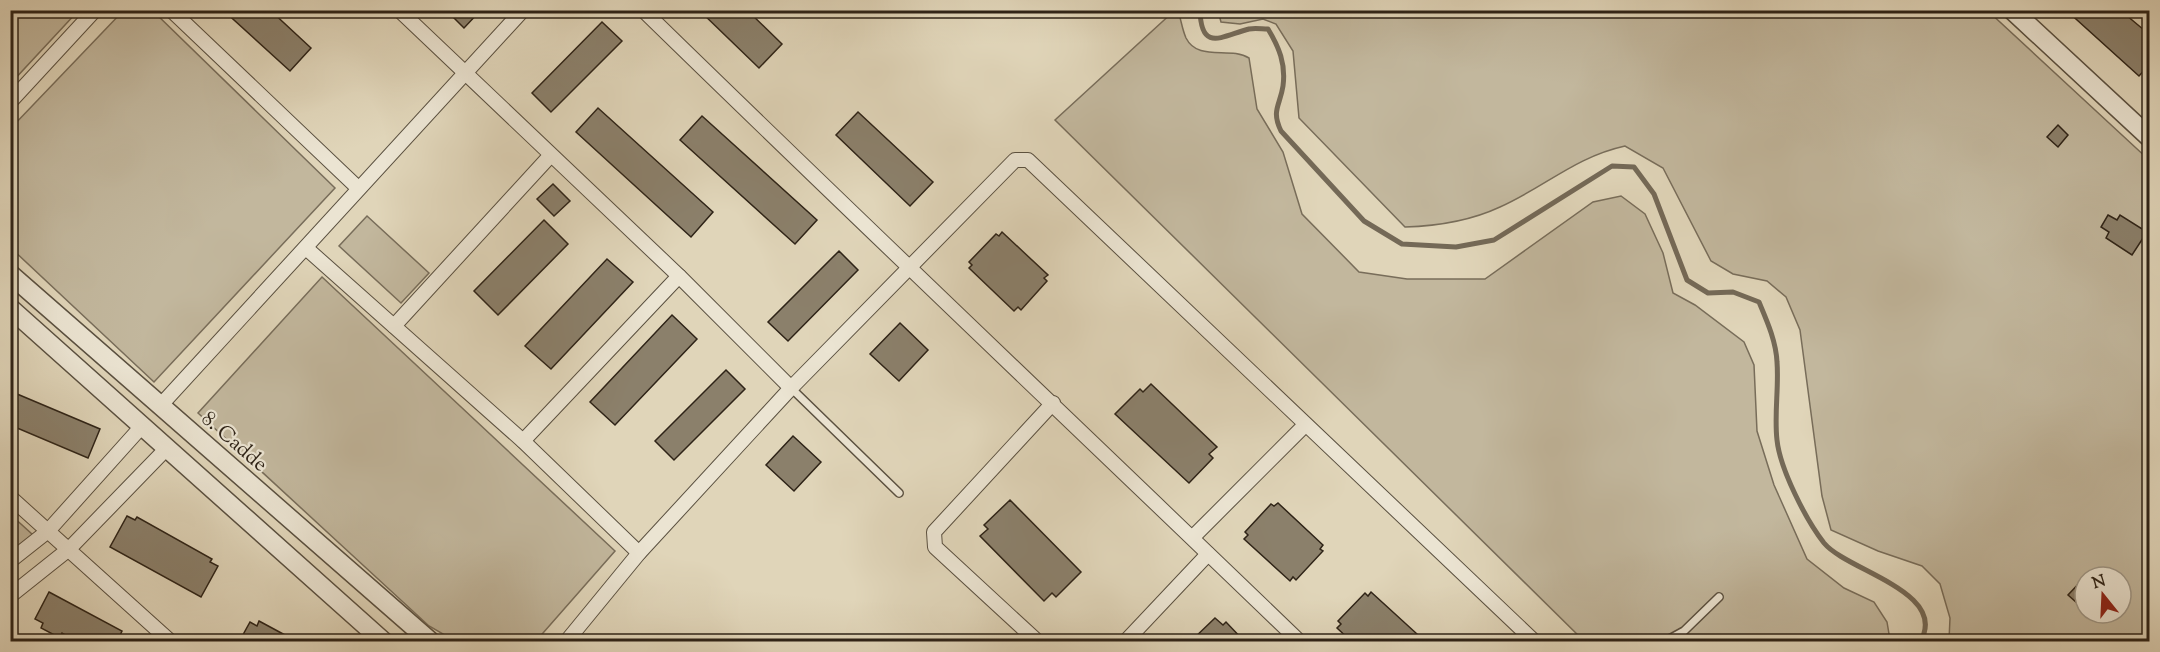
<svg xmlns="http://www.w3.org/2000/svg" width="2160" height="652" viewBox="0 0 2160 652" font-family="'Sorts Mill Goudy',serif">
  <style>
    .green { fill: #c2b79d; stroke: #786d5a; stroke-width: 1.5; fill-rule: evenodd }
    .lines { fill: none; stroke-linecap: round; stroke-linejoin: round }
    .stream { stroke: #746957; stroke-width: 5 }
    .building { fill: #8b806b; stroke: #2e2317; stroke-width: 1.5 }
    .service-casing { stroke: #5a5040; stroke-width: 10 }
    .minor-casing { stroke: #5a5040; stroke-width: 16 }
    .tertiary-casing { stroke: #5a5040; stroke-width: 21 }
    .service { stroke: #ebe4d2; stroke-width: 7 }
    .minor { stroke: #ebe4d2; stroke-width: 14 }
    .tertiary { stroke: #ebe4d2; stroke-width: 18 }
    .labels { text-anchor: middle; stroke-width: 4.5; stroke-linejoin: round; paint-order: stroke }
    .street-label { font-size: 21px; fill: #2e2317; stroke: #ebe4d2 }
  </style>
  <rect width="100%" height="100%" fill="#e0d5b9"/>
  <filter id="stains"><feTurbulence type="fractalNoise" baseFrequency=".00333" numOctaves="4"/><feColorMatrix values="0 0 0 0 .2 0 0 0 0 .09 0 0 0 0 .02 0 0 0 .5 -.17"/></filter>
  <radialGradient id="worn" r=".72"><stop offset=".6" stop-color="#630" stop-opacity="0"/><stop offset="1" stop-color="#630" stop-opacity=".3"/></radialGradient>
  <g class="green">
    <path d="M11 10 78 11 11 83 10 11Z"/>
    <path d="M123 11H153L335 188 154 382 11 248V128Z"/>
    <path d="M1174 11H1178C1181 19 1182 29 1186 38 1198 62 1230 46 1249 58L1257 109 1283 152 1302 214 1359 272 1407 279H1485L1593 202 1621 196 1645 214 1663 253 1673 293 1695 305 1744 342 1754 365 1757 431 1774 485 1807 559 1844 588 1874 602 1887 622 1889 634 1886 641H1584L1055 120Z"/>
    <path d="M1218 11H1988L2149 160V641H1949L1950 618 1940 584 1922 566 1878 551 1831 530 1822 496 1800 330 1786 297 1767 281 1733 274 1711 261 1663 168 1625 146C1575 157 1545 187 1500 207 1470 221 1439 226 1405 227L1299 118 1293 51 1276 24 1263 19 1240 24 1221 22ZM2085 577H2121V613H2085Z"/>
    <path d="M367 216 429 273 401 303 339 246Z"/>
    <path d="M322 277 615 551 536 641H455L429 626 198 413Z"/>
    <path d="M11 515 33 535 11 552Z"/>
  </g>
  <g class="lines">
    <path class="stream" d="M1200 10C1201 53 1222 36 1249 29 1255 28 1262 29 1268 29 1279 47 1286 64 1283 86 1280 106 1271 110 1281 131L1364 221 1402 244 1456 247 1494 240 1612 166 1634 167 1654 194 1687 280 1708 293 1733 292 1759 302C1767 321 1776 341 1777 362 1779 388 1774 414 1777 440 1780 469 1806 520 1824 543 1847 571 1950 592 1920 642"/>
  </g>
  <g class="building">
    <path d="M223 10H270L311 48 290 71Z"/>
    <path d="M446 10H481L464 28Z"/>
    <path d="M699 10H747L782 44 759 68Z"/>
    <path d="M2066 10H2120L2150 35V64L2139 76Z"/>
    <path d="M602 22 622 41 551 112 532 93Z"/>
    <path d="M598 108 713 212 691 237 576 132Z"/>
    <path d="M858 112 933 182 910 206 836 135Z"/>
    <path d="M702 116 817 220 795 244 680 140Z"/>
    <path d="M2058 125 2068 135 2058 147 2047 137Z"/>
    <path d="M553 184 570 201 554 216 537 199Z"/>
    <path d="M2108 215 2117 220 2120 215 2147 232 2132 255 2106 238 2109 232 2101 227Z"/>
    <path d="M544 220 568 244 498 315 474 291Z"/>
    <path d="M1002 232 1048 275 1044 278 1047 281 1021 310 1018 307 1014 311 969 268 972 265 969 262 996 234 999 236Z"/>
    <path d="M839 251 858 270 788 341 768 322Z"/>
    <path d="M607 259 633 282 551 369 525 346Z"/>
    <path d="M672 315 697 339 615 425 590 402Z"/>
    <path d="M900 323 928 350 899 381 870 354Z"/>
    <path d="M726 370 745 389 674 460 655 441Z"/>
    <path d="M1151 384 1217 447 1209 454 1213 458 1189 483 1115 414 1140 389 1143 392Z"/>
    <path d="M10 391 100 429 88 458 10 425Z"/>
    <path d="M793 436 821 462 794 491 766 465Z"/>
    <path d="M1010 500 1081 572 1056 597 1052 593 1044 601 980 536 988 529 984 525Z"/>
    <path d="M1278 503 1323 545 1320 549 1323 551 1296 580 1293 577 1290 581 1244 539 1248 535 1245 532 1271 504 1274 506Z"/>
    <path d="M127 516 135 520 137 517 212 559 210 562 218 566 201 597 110 547Z"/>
    <path d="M2085 577V610L2068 595Z"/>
    <path d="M49 592 122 631 117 642H77L62 633 60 638 41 628 43 623 35 619Z"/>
    <path d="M1371 592 1417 634 1410 642H1352L1337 628 1341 624 1338 621 1365 593 1368 596Z"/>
    <path d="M1215 618 1223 625 1226 622 1245 642H1190Z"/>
    <path d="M259 621 298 642H239L250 622 257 626Z"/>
  </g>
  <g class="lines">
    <g class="service-casing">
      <g id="service">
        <path d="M791 388 899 493"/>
        <path d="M1664 642 1684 631 1719 597"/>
      </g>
    </g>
    <g class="minor-casing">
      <g id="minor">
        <path d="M171 10 358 188"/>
        <path d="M399 10 679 276 791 388"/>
        <path d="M643 10C861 223 1081 431 1300 642"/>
        <path d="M10 102 95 10"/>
        <path d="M306 248 523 441 639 553"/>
        <path d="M394 326 550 156"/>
        <path d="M160 406 523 10"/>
        <path d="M523 441 679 276"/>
        <path d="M10 497 171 642"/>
        <path d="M1193 537 1305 425"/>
        <path d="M10 561 48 531 143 425"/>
        <path d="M10 596 69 549 167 448"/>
        <path d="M566 642 639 553 791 388 1015 160H1028L1535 642"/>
        <path d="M1038 642 935 547 934 532 1053 403"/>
        <path d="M1125 642 1208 554"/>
      </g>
    </g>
    <g class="tertiary-casing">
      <g id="tertiary">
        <path d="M2012 10 2150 138"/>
        <path d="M10 274 431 642"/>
        <path d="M10 308 384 642"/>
      </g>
    </g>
    <use href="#service" class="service"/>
    <use href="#minor" class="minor"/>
    <use href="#tertiary" class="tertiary"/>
  </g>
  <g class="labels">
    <g class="street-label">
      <text transform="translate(235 441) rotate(41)" y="7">8. Cadde</text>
    </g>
  </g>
  <rect width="2160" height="652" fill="none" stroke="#e0d5b9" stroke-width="36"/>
  <rect x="12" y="12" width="2136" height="628" fill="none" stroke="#2e2317" stroke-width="3"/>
  <rect x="18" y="18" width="2124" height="616" fill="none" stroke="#2e2317" stroke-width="1.5"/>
  <g transform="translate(2103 595) rotate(342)"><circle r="28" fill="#ebe4d2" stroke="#9f9787" stroke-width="1.5"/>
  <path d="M0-4.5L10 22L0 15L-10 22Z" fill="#8f2418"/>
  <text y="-9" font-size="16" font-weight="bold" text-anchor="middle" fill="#2e2317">N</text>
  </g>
  <rect width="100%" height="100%" filter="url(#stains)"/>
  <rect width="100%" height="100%" fill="url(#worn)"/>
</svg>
